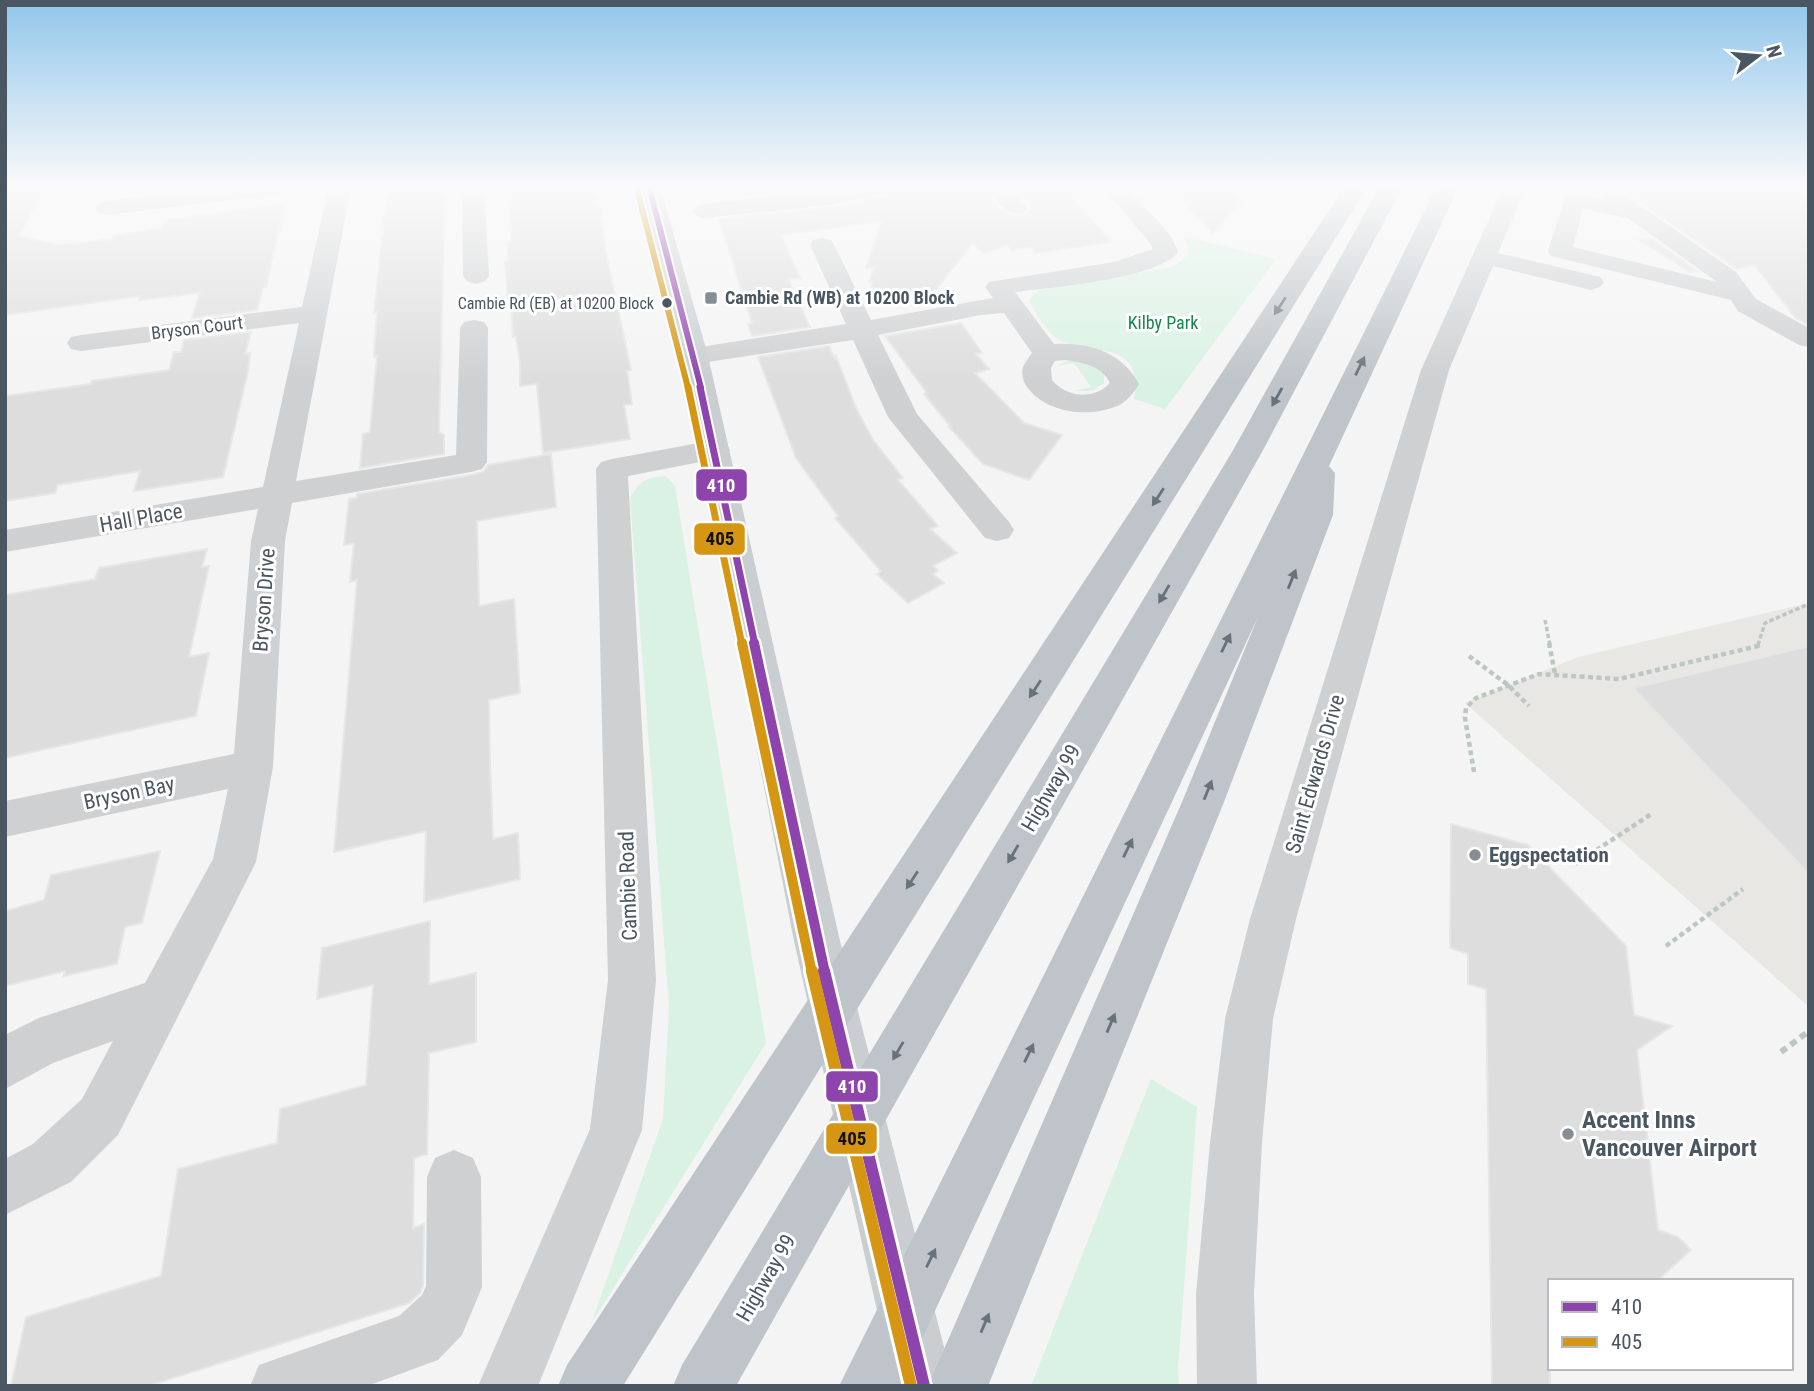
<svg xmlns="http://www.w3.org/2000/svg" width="1814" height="1391" viewBox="0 0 1814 1391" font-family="'Roboto Condensed',sans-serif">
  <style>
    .commercial { fill: #e8e7e3 }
    .green { fill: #d9f2e3 }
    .building { fill: #ddddde; stroke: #e5e6e7; stroke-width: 2 }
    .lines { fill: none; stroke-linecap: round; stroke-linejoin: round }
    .path-far2 { stroke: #bcc7c4; stroke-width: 3.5; stroke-dasharray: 4.5 2.5; stroke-linecap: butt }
    .path-far1 { stroke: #bcc7c4; stroke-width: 4.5; stroke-dasharray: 5 3.5; stroke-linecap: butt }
    .path { stroke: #bcc7c4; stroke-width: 6; stroke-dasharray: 7 5; stroke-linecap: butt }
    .minor { fill: #ced0d2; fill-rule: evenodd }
    .major { fill: #caced1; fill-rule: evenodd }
    .highway { fill: #bec4c9; fill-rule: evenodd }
    .bus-1-far3-casing { stroke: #fff; stroke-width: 10 }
    .bus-1-far2-casing { stroke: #fff; stroke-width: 11 }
    .bus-1-far1-casing { stroke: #fff; stroke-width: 15 }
    .bus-1-casing { stroke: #fff; stroke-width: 18 }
    .bus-2-far3-casing { stroke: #fff; stroke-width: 10 }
    .bus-2-far2-casing { stroke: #fff; stroke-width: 11 }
    .bus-2-far1-casing { stroke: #fff; stroke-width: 15 }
    .bus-2-casing { stroke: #fff; stroke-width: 18 }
    .bus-1-far3 { stroke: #8e44ad; stroke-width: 6 }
    .bus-1-far2 { stroke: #8e44ad; stroke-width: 7 }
    .bus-1-far1 { stroke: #8e44ad; stroke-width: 10 }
    .bus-1 { stroke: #8e44ad; stroke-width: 12 }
    .bus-2-far3 { stroke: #d49613; stroke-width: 6 }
    .bus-2-far2 { stroke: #d49613; stroke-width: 7 }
    .bus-2-far1 { stroke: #d49613; stroke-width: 10 }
    .bus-2 { stroke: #d49613; stroke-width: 12 }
    .oneway { fill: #67727b }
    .poi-dot { fill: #868d94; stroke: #fff; stroke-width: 2.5 }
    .bus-dot { fill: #4a5661; stroke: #fff; stroke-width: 2.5 }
    .labels { text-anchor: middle; stroke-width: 6; stroke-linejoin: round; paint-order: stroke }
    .far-bus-label { font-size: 16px; fill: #4a5661; stroke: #fff; text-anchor: end }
    .far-poi-label { font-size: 18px; font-weight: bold; fill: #4a5661; stroke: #fff; text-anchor: start }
    .far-park-label { font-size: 18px; fill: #17864f; stroke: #fff }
    .far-street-label { font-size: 18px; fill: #4a5661; stroke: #fff }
    .street-label { font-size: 21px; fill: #4a5661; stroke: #fff }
    .poi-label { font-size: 21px; font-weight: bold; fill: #4a5661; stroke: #fff; text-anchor: start }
    .near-poi-label { font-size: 24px; font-weight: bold; fill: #4a5661; stroke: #fff; text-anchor: start }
    .line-badge { stroke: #fff; stroke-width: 2.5 }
    .badge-label { font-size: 19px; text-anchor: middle; font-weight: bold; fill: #fff }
    .pale-badge-label { font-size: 19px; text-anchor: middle; font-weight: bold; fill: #111 }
  </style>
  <rect width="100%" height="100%" fill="#f4f4f4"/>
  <path class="commercial" d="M1809 603V1007L1465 703 1578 657Z"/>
  <g class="green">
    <path d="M1182 236 1276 259 1165 409 1134 399C1145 335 1085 358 1056 338 1045 330 1037 314 1030 303V298L1039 290 1051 287 1173 267 1188 255V245Z"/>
    <path d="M1067 361H1082L1104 372V383L1092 391H1074L1091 387 1074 363 1057 366Z"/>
    <path d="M666 476 675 486 766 1043 591 1324 663 1119 669 1006 630 498C640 481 646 477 666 476Z"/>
    <path d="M1151 1079 1197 1107 1178 1369 1179 1386H1031Z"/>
  </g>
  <g class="building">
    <path d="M5 186H45L19 236 59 245 112 239 113 236 162 228 165 220 285 204 266 287 263 288 257 310 192 318 200 293 139 300 141 296 5 315Z"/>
    <path d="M421 186H445L439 432 444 435V454L360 468 363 434 370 432 377 356 374 357 377 312 374 313 387 191Z"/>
    <path d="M512 186H596L606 252 631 370 627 371 632 404 624 405 630 439 543 453 537 384 520 386V363L516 337H513L511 303 508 304 505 262H508V242L511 241Z"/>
    <path d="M707 186H827L713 200Z"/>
    <path d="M901 186H984L1000 209 1018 216 1026 215 1031 208 1014 186H1062L1111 242 1036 253 1031 247 1011 250 1007 245 984 253 972 244 934 292 871 288 872 283 869 282 874 267 866 268 882 221 781 235 800 278 788 279 810 327 752 336 748 324 752 323 719 219 830 208 897 194Z"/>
    <path d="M1167 186H1226L1242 202 1213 233Z"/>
    <path d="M1613 186H1809V325L1796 318 1754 265 1737 269 1623 191Z"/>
    <path d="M1651 238 1697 271 1690 272 1639 240Z"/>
    <path d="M961 323 982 353 976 354 989 369 975 373 1024 423 1062 435 1029 480 983 464 949 427H951L924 394 927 393 885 336Z"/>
    <path d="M251 332 245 354 250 353 248 371 223 477 134 491 140 471 58 485 55 493 5 501V396L91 384 92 381 169 370 174 352H181L184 340Z"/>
    <path d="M829 346 835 359 836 356 856 408 873 440 903 478 898 480 938 526 930 529 957 553 933 566 938 571 933 574 944 583 908 603 877 574 881 571 835 518 838 516 796 458 758 357Z"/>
    <path d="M551 454 556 507 477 521 479 606 514 599 520 693 489 700 490 763 493 839 518 833 520 879 424 902 426 831 334 852 357 580 350 582 354 543 344 545 349 499 357 498V494L472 475 483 472 488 465Z"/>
    <path d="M207 549 202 567 209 566 189 657 209 653 196 716 5 758V595L95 579 99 568Z"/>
    <path d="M1809 646V874L1633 688Z"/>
    <path d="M1451 824 1528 845 1626 946 1634 1015 1672 1026 1637 1050 1658 1230 1678 1237 1691 1250 1657 1281H1550V1386H1492L1486 989 1468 984V954L1450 948Z"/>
    <path d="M160 851 142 923 125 927 117 964 64 976 65 971 5 986V911L44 900 51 875Z"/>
    <path d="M430 921 429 984 476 973V1042L429 1053 427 1154 414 1158 413 1228 424 1224 423 1285 420 1293 409 1303 148 1386H11L26 1317 161 1276 178 1169 277 1143 280 1109 366 1085 373 985 317 999 322 948Z"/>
  </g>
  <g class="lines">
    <g class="path-far2">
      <path d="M1545 620 1550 645"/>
      <path d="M1758 645 1765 623 1809 604"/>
    </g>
    <g class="path-far1">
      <path d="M1549 643 1555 674"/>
      <path d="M1469 656 1508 685 1529 706"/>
      <path d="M1474 772 1465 718 1466 708 1476 698 1539 674 1619 679 1758 646 1759 643"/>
      <path d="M1575 864 1653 813"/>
      <path d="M1666 946 1743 889"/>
    </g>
    <path class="path" d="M1781 1052 1809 1031"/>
    <g class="minor">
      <path d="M227 186H297L294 191 286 193 107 215 99 213 95 208 99 203 107 201Z"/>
      <path d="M329 186H351L296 481 456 455 460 328 464 322 474 320 484 322 488 328 487 462 482 469 471 472 292 503 285 541 273 767 256 862 118 1135 71 1182 5 1215V1159L33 1144 82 1099 113 1041 53 1063 5 1089V1035L39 1018 145 983 213 859 228 789 5 837V801L234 754 251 541 258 509 5 552V530L263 487 299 323 81 351 71 349 67 343 71 337 81 335 302 307Z"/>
      <path d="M462 186H484L489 276 485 281 476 284 467 281 463 276Z"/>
      <path d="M852 186H899L896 191 829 205 705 218 697 216 693 211 697 206 705 204Z"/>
      <path d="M986 186H1010L1028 208 1024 213C1006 218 996 200 986 186Z"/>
      <path d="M1102 186H1126L1171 236 1178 252C1161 278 1048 288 1015 292L1054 344C1089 342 1122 352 1139 384 1135 391 1128 400 1121 404 1092 419 1047 414 1027 387 1023 382 1021 373 1023 367 1025 362 1029 357 1032 353L1004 313 981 315 878 335 917 414 1009 522 1014 530 1009 538 997 541 985 538 888 417 853 340 694 364 684 362 680 356 684 350 694 348 846 324 810 245 813 240 822 238 831 240 834 245 871 320 993 298 985 287 989 282 1114 262 1153 249 1150 243ZM1065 360C1083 363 1101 365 1110 383 1094 400 1067 398 1052 380L1051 368 1055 361Z"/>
      <path d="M1240 186H1264L1261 191H1243Z"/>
      <path d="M1504 186H1526L1498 253 1600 277 1604 282 1600 287 1591 290 1493 266 1449 370 1296 919 1273 1019 1262 1143 1254 1294 1257 1386H1197L1196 1294 1210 1143 1225 1019 1250 919 1421 370Z"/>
      <path d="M1614 191 1622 193 1736 272 1756 299 1809 328V347L1799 345 1738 311 1731 300 1551 256 1548 251 1566 195 1574 193 1603 199 1606 193ZM1583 209 1628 218 1717 282 1573 247Z"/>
      <path d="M715 440 726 443 730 450 726 457 628 476 656 980 642 1130 538 1386H478L590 1129 608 980 596 469 601 462 612 459Z"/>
      <path d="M454 1150 473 1158 481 1177 482 1287 462 1335 438 1360 367 1386H250L259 1365 399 1316 422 1295 426 1286 427 1177 435 1158Z"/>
    </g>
    <path class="major" d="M638 186H660L708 356 840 941 954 1386H894L794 941 680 356Z"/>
    <g class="highway">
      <path d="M1345 186H1368L623 1386H558L567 1365Z"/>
      <path d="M1380 186H1403L1262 452 736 1386H673L682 1365 1232 452Z"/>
      <path d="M1437 186H1459L1329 466 1335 473 1333 515 1224 802 988 1386H928L1182 802 1258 617 900 1386H839Z"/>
    </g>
    <g class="bus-1-far3-casing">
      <path id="bus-1-far3" d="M649 186 701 388"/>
    </g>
    <g class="bus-1-far2-casing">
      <path id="bus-1-far2" d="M700 387 755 645"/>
    </g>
    <g class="bus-1-far1-casing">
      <path id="bus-1-far1" d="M754 643 825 973"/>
    </g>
    <g class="bus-1-casing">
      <path id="bus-1" d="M824 971 924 1386"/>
    </g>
    <g class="bus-2-far3-casing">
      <path id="bus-2-far3" d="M637 189 688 388"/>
    </g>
    <g class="bus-2-far2-casing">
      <path id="bus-2-far2" d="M688 387 742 645"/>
    </g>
    <g class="bus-2-far1-casing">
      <path id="bus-2-far1" d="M742 643 812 973"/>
    </g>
    <g class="bus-2-casing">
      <path id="bus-2" d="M812 971 911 1386"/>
    </g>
    <use href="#bus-1-far3" class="bus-1-far3"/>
    <use href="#bus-1-far2" class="bus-1-far2"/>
    <use href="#bus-1-far1" class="bus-1-far1"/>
    <use href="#bus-1" class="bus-1"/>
    <use href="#bus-2-far3" class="bus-2-far3"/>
    <use href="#bus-2-far2" class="bus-2-far2"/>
    <use href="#bus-2-far1" class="bus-2-far1"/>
    <use href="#bus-2" class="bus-2"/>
  </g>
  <defs><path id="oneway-solid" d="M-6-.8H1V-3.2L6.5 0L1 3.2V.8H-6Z" transform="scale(1.75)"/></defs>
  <g class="oneway">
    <use href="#oneway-solid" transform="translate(1280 306) rotate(123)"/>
    <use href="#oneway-solid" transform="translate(1360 366) rotate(-64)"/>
    <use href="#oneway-solid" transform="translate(1277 397) rotate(119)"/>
    <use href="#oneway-solid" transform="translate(1158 497) rotate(123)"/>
    <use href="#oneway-solid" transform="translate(1292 579) rotate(-68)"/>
    <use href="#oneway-solid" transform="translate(1164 594) rotate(120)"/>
    <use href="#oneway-solid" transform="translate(1226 643) rotate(-64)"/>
    <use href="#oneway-solid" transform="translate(1035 689) rotate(123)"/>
    <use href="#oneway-solid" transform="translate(1208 790) rotate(-68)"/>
    <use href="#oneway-solid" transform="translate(1128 848) rotate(-64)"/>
    <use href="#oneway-solid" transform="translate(1013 854) rotate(120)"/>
    <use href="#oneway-solid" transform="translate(912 880) rotate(123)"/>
    <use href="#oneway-solid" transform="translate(1111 1023) rotate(-67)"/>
    <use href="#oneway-solid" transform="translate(898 1051) rotate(120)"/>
    <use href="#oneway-solid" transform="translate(1029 1053) rotate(-64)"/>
    <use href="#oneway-solid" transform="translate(931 1258) rotate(-64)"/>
    <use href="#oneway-solid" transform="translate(985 1323) rotate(-67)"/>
  </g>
  <linearGradient id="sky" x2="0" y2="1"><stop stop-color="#91c6eb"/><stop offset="0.49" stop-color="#fafafa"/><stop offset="1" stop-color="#fafafa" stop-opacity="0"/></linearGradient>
  <rect width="1814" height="381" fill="url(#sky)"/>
  <g class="poi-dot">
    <rect x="704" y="291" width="14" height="14" rx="3.5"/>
    <circle cx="1475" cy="855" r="7"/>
    <circle cx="1568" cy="1134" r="7"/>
  </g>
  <circle class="bus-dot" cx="667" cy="303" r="6"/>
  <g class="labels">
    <g class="far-bus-label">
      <text x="654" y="309">Cambie Rd (EB) at 10200 Block</text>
    </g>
    <g class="far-poi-label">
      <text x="725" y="304">Cambie Rd (WB) at 10200 Block</text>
    </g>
    <g class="far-park-label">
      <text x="1163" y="329">Kilby Park</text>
    </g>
    <g class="far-street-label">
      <text transform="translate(197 328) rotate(-7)" y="6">Bryson Court</text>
    </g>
    <g class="street-label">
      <text transform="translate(141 518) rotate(-10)" y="7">Hall Place</text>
      <text transform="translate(264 600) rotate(-86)" y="7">Bryson Drive</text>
      <text transform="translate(1315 774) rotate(-74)" y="7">Saint Edwards Drive</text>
      <text transform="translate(1051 788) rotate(-60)" y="7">Highway 99</text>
      <text transform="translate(129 793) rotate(-12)" y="7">Bryson Bay</text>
      <text transform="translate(628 886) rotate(-92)" y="7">Cambie Road</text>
      <text transform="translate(766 1278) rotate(-60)" y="7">Highway 99</text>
    </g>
    <g class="poi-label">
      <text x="1489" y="862">Eggspectation</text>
    </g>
    <g class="near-poi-label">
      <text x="1582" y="1128">Accent Inns<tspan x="1582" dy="28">Vancouver Airport</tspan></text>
    </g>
  </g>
  <g class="line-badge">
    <rect x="695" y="468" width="53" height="34" rx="7" fill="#8e44ad"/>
    <rect x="693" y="522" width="53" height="34" rx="7" fill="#d49613"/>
    <rect x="825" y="1070" width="54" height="33" rx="7" fill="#8e44ad"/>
    <rect x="825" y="1122" width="53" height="33" rx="7" fill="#d49613"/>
  </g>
  <g class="badge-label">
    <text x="721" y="492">410</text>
    <text x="852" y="1093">410</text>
  </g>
  <g class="pale-badge-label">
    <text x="720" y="545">405</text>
    <text x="852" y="1145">405</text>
  </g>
  <rect width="1814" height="1391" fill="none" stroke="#4a5661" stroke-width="14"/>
  <rect x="1548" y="1279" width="245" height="91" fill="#ffffff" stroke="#b7bbc0" stroke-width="2"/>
  <rect x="1562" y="1302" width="35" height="10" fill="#8e44ad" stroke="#b7bbc0" stroke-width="2"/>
  <text x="1611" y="1314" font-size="21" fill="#4a5661">410</text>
  <rect x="1562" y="1337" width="35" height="10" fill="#d49613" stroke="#b7bbc0" stroke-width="2"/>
  <text x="1611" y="1349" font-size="21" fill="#4a5661">405</text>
  <g transform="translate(1758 56) rotate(74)" stroke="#ffffff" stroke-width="5" paint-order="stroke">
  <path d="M0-5L12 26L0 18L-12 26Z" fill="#4a5661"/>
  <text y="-10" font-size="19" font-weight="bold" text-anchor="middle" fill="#4a5661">N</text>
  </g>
</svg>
